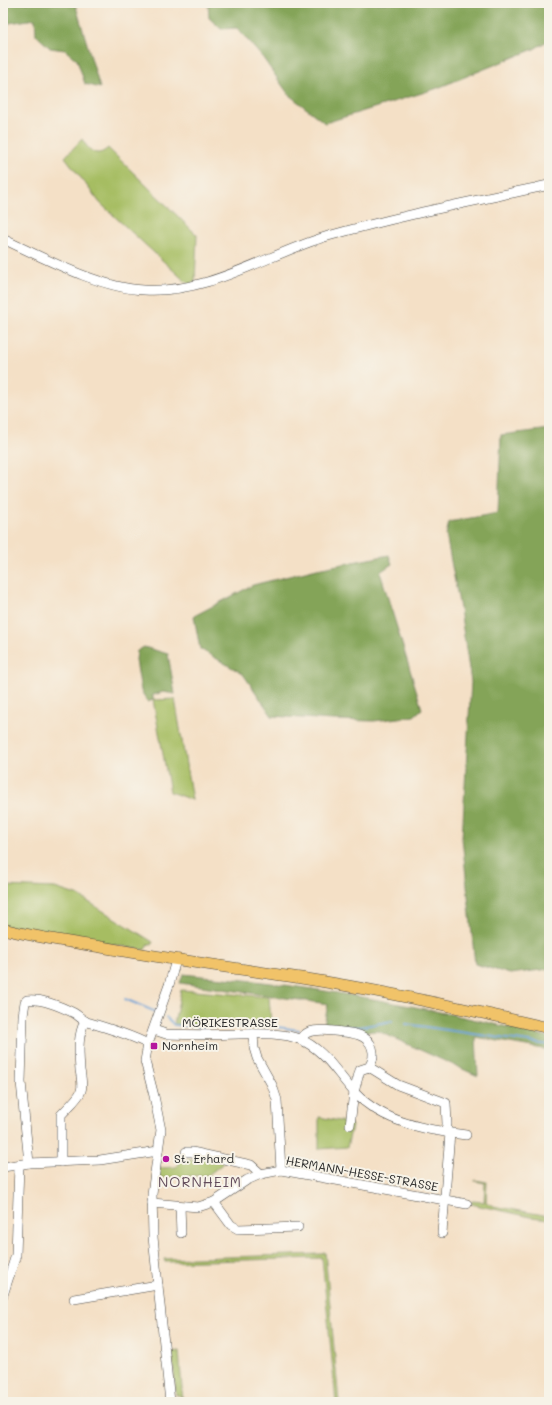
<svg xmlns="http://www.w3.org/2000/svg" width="552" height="1405" font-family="Mali,sans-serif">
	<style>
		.green { fill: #a6bd62; stroke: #687446 }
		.forest { fill: #84a458; stroke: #586842 }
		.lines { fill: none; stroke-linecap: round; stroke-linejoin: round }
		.stream { stroke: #669fd5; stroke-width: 2 }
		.minor-casing { stroke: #494642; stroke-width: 10 }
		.major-casing { stroke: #494642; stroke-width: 12 }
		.minor { stroke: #fff; stroke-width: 9 }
		.major { stroke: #f1c369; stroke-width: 11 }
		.poi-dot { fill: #b5179e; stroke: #f7f3e8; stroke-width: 1.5 }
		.labels { text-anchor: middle; stroke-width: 4; stroke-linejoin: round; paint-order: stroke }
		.street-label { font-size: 12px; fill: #2b2b2b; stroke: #f7f3e8 }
		.poi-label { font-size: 12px; fill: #2b2b2b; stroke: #f7f3e8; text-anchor: start }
		.quarter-label { font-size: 14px; letter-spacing: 1px; fill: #644e5d; stroke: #f7f3e8 }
	</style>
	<rect width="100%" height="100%" fill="#f7f3e8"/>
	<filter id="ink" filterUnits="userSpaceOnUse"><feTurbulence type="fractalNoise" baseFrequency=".025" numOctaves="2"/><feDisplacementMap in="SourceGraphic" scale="8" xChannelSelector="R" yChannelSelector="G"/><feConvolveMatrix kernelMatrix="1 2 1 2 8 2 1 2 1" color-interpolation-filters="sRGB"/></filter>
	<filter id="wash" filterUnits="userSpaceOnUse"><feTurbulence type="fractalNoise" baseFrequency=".012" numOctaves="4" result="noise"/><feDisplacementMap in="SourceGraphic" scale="16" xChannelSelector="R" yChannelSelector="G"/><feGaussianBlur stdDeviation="0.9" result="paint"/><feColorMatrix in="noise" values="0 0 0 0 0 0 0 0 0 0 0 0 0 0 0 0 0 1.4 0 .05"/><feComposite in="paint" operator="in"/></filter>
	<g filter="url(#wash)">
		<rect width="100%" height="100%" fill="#f4e0c6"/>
		<!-- green -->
		<g class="green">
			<path d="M82 139C89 150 96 159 108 148L197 235 195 282 188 284 100 203 65 157Z"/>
			<polygon points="175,699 192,800 170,792 153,700"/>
			<polygon points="3,886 55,888 79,896 153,942 152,944 147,945 145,950 3,926"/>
			<polygon points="181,990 269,997 271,1024 197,1025 174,1024"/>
			<polygon points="319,1117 350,1123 352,1126 347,1147 319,1149"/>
			<polygon points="196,1156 225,1162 208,1175 158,1178 160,1168 176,1167 179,1164 181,1158 196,1161"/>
			<polygon points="475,1180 487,1182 486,1202 493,1206 549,1216 549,1219 531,1217 471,1204 472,1201 484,1202 485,1183 475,1181"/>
			<polygon points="325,1252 339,1402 336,1402 322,1258 165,1262 164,1259 322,1254"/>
			<polygon points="179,1351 183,1401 182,1401 180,1395 176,1395 172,1352"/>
		</g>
		<!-- forest -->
		<g class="forest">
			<polygon points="3,3 75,3 100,88 85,84 77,60 65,50 50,48 36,35 35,19 3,24"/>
			<polygon points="208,3 549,3 549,40 534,49 435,89 325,123 289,95 263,58 237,28 221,29 209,18"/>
			<polygon points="549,429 549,969 510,974 475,964 462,838 471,682 459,603 446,535 449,522 498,513 501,435"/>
			<polygon points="389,555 392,564 380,572 422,709 414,716 374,721 332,720 272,716 243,674 200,649 194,616 253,585 317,569"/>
			<polygon points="144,647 168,654 175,694 163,692 153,695 153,700 148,702 141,691 136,660 137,651"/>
			<path d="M183 974C219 978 255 980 291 986 378 998 464 1016 549 1037V1050L476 1037 478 1076 378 1031 360 1032 324 1026 328 1004 180 983Z"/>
		</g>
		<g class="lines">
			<!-- stream -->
			<g class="stream">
				<polyline points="125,999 156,1012"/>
				<polyline points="166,1017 174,1025 203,1027 270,1026 299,1030"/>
				<polyline points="406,1024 549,1045"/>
				<polyline points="339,1027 360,1027 392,1021"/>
			</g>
		</g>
	</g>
	<g filter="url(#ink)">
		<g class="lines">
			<defs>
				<g id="minor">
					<path d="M3 239C44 258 99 288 144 290 210 294 267 254 328 236 401 215 475 201 549 185"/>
					<path d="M154 1030 166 1034C191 1035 215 1035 239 1034 258 1034 281 1032 299 1039 325 1049 337 1074 355 1093 384 1123 427 1130 466 1135"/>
					<polyline points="253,1034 254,1048 257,1058 272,1085 277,1100 281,1170"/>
					<path d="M299 1039C302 1037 306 1033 309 1032 317 1029 326 1030 334 1031 342 1032 351 1032 359 1035 373 1040 377 1055 369 1067L360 1070 354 1092 350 1125"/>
					<polyline points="369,1067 398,1085 446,1103 447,1124 446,1132"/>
					<polyline points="186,1152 192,1152 251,1165 261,1174 281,1170 467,1204"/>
					<path d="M61 1162V1115C66 1109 79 1098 81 1091 83 1085 81 1076 80 1070 79 1054 77 1036 85 1021"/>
					<path d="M29 1163 21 1082 23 1016 25 1002 27 1000C41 998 62 1007 74 1013 79 1016 82 1020 87 1022 108 1028 128 1034 148 1044"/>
					<polyline points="3,1167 29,1163 100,1160 158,1151"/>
					<polyline points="214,1202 231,1225 238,1229 298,1227"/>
					<polyline points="152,1203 198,1207 214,1202 247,1180 261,1174"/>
					<polyline points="180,1206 181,1233"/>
					<polyline points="442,1233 450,1133"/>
					<polyline points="3,1295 16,1255 19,1165"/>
					<polyline points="74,1299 158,1285"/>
					<polyline points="170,1402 153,1237 152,1194 161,1130 154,1096 145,1061 148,1044 169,985 176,960"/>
				</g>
				<path id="major" d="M3 929C35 937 68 942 101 947 167 959 234 968 301 978 384 991 467 1009 549 1028"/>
			</defs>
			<!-- minor casing -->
			<use href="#minor" class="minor-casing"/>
			<!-- major casing -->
			<use href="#major" class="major-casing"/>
			<!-- minor -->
			<use href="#minor" class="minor"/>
			<!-- major -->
			<use href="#major" class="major"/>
		</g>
	</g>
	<!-- markers -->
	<g class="poi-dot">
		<rect x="150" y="1042" width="8" height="8" rx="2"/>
		<circle cx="166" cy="1159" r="4"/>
	</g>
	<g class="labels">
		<!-- street labels -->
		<g class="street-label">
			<text x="230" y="1027">MÖRIKESTRASSE</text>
			<text transform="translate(362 1174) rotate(10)" y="4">HERMANN-HESSE-STRASSE</text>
		</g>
		<!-- poi labels -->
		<g class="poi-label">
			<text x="162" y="1050">Nornheim</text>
			<text x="174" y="1163">St. Erhard</text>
		</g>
		<!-- quarter labels -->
		<g class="quarter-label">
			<text x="200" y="1187">NORNHEIM</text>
		</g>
	</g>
	<!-- margin -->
	<rect width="552" height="1405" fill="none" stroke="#f7f3e8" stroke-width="16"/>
</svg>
